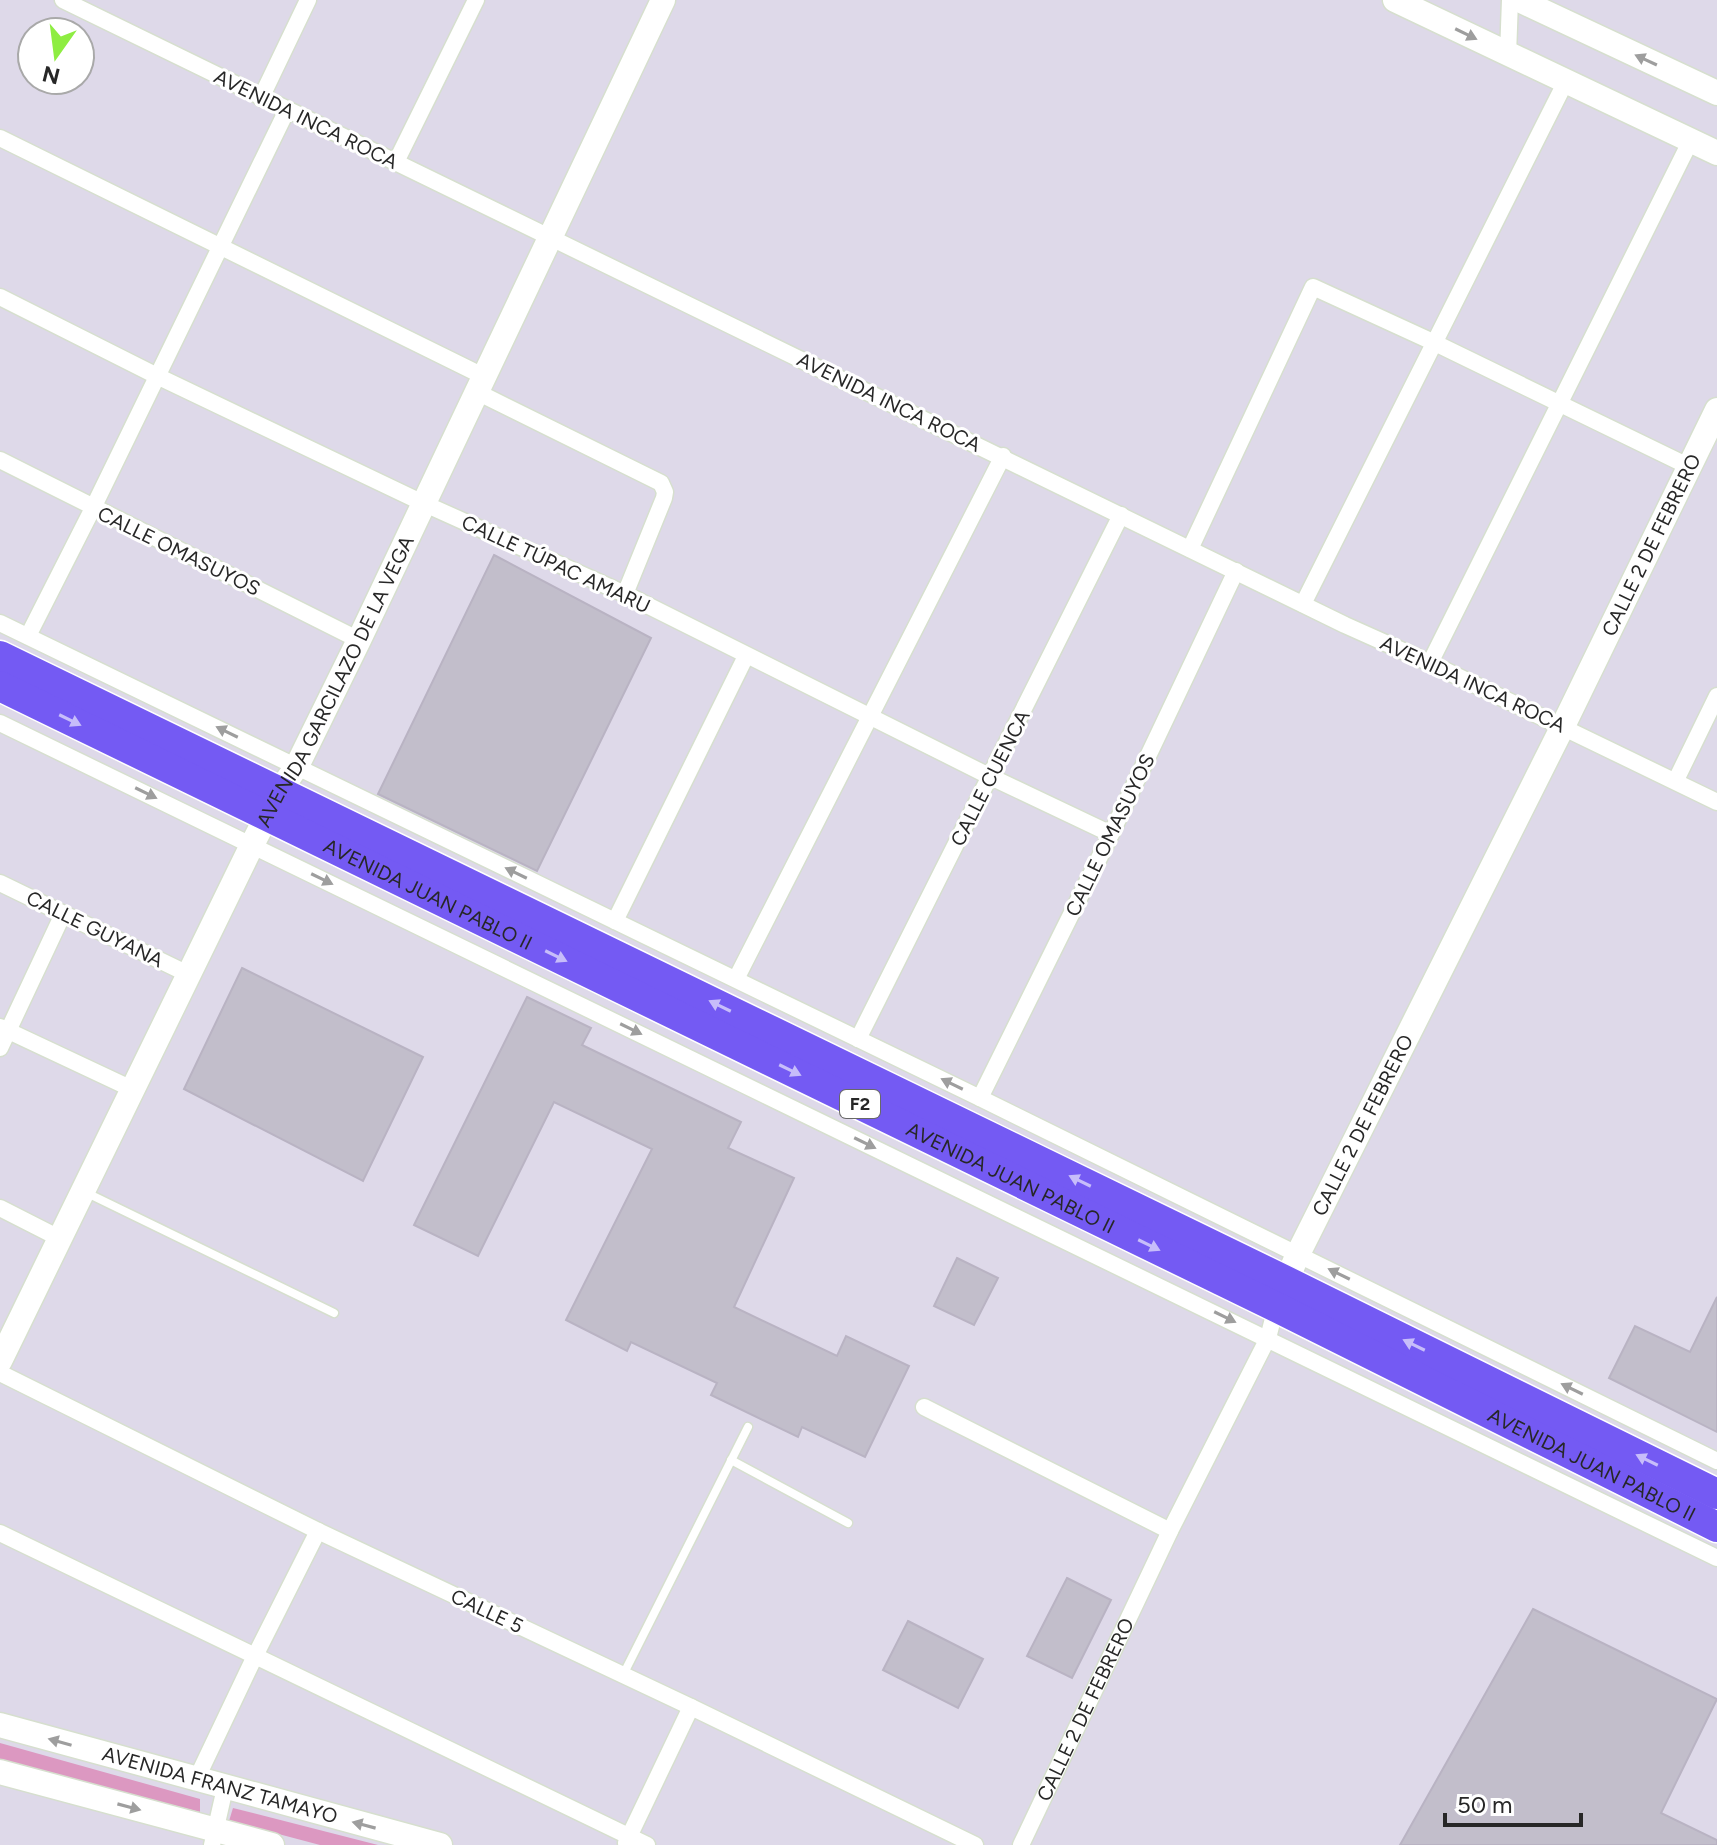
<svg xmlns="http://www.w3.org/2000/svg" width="1717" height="1845" font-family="Figtree,sans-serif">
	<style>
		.green { fill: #dc98c1 }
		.building { fill: #c2becb; stroke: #b9b3c3; stroke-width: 2 }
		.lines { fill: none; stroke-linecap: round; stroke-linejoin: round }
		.lane-casing { stroke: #d6dfce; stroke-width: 11 }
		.street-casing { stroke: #d6dfce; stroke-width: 19 }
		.secondary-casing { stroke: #d6dfce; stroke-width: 27 }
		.highway-casing { stroke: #fff; stroke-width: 33 }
		.lane { stroke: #fff; stroke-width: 8 }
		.street { stroke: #fff; stroke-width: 16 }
		.secondary { stroke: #fff; stroke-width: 24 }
		.highway { stroke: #745af3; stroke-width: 30 }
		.oneway { fill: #9e9e9e }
		.oneway2 { fill: #c7bdfa }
		.labels { text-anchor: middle; stroke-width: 6; stroke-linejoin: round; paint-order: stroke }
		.shield { fill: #fff; stroke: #686868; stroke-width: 2 }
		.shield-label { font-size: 18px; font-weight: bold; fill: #272727 }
		.street-label { font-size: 20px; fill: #272727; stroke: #fff }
	</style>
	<rect width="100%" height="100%" fill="#ded9e9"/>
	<!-- green -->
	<g class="green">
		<polygon points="0,1743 200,1799 200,1812 0,1761"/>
		<polygon points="233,1808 378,1845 320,1845 229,1821"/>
	</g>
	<!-- building -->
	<g class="building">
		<polygon points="494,555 651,638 537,871 378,794"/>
		<polygon points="242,968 423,1057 363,1181 184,1089"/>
		<polygon points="527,997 591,1028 582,1045 741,1122 728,1148 794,1178 734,1307 837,1356 846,1336 909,1366 865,1457 802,1427 798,1437 711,1395 717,1383 631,1342 627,1351 566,1320 652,1149 554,1102 478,1256 414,1225"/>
		<polygon points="957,1258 998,1278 974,1325 934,1306"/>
		<polygon points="1717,1297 1717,1432 1609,1378 1635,1326 1690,1352"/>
		<polygon points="1067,1578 1111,1600 1072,1678 1027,1656"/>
		<polygon points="1533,1609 1717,1699 1661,1813 1717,1840 1717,1845 1400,1845"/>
		<polygon points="908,1621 983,1659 958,1708 883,1670"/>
	</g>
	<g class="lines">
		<defs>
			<g id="lane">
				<polyline points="87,1193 334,1313"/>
				<polyline points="731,1460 848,1523"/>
				<polyline points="623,1675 748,1427"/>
			</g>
			<g id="street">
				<polyline points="63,0 1345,625 1430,663 1717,802"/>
				<polyline points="1508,55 1510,0"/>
				<polyline points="261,98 308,0"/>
				<polyline points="0,138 483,376"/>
				<polyline points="396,162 476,0"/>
				<polyline points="0,297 157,376 425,504 625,594 991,777 1111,834"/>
				<polyline points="475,391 661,483 665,492 664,498 625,594"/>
				<polyline points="0,460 359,640"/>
				<polyline points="1190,549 1313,287 1435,343 1690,467"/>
				<polyline points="1303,604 1565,83"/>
				<polyline points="0,623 980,1098 1717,1461"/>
				<polyline points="28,636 93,508 287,110"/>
				<polyline points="1430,663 1690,142"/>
				<polyline points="0,723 1717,1558"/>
				<polyline points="1676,780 1717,696"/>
				<polyline points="0,883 190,975"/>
				<polyline points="615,921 746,656"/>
				<polyline points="736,979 1003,456"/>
				<polyline points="0,1027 132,1089"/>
				<polyline points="858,1039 1121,515"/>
				<polyline points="0,1048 63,914"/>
				<polyline points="980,1098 1111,834 1236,571"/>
				<polyline points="0,1208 59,1238"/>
				<polyline points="0,1373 318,1531 691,1707 975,1845"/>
				<polyline points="924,1407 1170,1531"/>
				<polyline points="0,1533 647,1845"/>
				<polyline points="196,1780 255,1656 318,1531"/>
				<polyline points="626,1843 691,1707"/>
				<polyline points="212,1845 225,1788"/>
				<path id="s1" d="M1021 1845 1170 1531 1268 1338 1276 1307"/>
			</g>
			<g id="secondary">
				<polyline points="1395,0 1717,153"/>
				<polyline points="1519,0 1717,93"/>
				<path id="s2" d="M1279 1298 1298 1254 1563 726 1717 410"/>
				<path id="s3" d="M0 1361 252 845 279 792 297 766 359 640 663 0"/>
				<path id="s4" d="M0 1725 440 1845"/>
				<polyline points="0,1772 272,1845"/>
			</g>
			<g id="highway">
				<polyline points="0,656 1286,1281 1717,1494"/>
				<path id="s5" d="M0 686 1276 1307 1717 1527"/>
			</g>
		</defs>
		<!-- lane casing -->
		<use href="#lane" class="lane-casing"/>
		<!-- street casing -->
		<use href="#street" class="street-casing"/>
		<!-- secondary casing -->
		<use href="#secondary" class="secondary-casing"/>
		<!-- highway casing -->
		<use href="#highway" class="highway-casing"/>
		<!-- lane -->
		<use href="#lane" class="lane"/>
		<!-- street -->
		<use href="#street" class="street"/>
		<!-- secondary -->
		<use href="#secondary" class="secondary"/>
		<!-- highway -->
		<use href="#highway" class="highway"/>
	</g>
	<!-- one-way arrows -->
	<defs><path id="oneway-solid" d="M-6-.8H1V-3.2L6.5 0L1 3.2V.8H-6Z" transform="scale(2)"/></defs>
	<g class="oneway">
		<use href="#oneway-solid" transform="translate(1466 34) rotate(26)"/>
		<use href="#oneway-solid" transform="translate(1646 60) rotate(-155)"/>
		<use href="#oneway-solid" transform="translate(227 732) rotate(-154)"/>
		<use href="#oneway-solid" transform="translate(146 793) rotate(26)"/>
		<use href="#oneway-solid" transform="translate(516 873) rotate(-154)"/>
		<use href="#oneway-solid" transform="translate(322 879) rotate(26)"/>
		<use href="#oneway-solid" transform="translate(631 1029) rotate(26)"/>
		<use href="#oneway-solid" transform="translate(952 1084) rotate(-154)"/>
		<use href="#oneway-solid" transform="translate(865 1143) rotate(26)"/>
		<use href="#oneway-solid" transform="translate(1339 1274) rotate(-154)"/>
		<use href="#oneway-solid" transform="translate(1225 1317) rotate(26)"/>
		<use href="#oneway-solid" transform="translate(1572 1389) rotate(-154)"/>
		<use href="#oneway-solid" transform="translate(60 1742) rotate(-164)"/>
		<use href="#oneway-solid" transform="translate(129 1807) rotate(15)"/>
		<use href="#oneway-solid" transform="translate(364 1825) rotate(-165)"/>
	</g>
	<g class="oneway2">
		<use href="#oneway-solid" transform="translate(70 720) rotate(26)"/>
		<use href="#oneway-solid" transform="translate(556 956) rotate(26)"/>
		<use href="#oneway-solid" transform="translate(720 1006) rotate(-154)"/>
		<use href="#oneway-solid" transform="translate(790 1070) rotate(26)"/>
		<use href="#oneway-solid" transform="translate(1080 1181) rotate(-154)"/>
		<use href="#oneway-solid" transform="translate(1149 1245) rotate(26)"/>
		<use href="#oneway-solid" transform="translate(1414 1345) rotate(-154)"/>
		<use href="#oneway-solid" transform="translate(1647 1460) rotate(-154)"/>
	</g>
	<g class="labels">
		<!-- shield labels -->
		<rect class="shield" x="840" y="1090" width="40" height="28" rx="6"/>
		<g class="shield-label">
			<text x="860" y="1110">F2</text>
		</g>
		<!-- street labels -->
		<g class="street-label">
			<text transform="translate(306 119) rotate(26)" y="7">AVENIDA INCA ROCA</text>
			<text transform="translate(889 402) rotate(26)" y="7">AVENIDA INCA ROCA</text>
			<text dy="7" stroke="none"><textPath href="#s2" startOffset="840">CALLE 2 DE FEBRERO</textPath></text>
			<text transform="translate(179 551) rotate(26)" y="7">CALLE OMASUYOS</text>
			<text transform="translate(556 564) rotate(25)" y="7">CALLE TÚPAC AMARU</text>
			<text dy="7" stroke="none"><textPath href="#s3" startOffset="758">AVENIDA GARCILAZO DE LA VEGA</textPath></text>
			<text transform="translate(1473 684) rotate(25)" y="7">AVENIDA INCA ROCA</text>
			<text transform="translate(990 778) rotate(-63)" y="7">CALLE CUENCA</text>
			<text transform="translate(1110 835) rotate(-64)" y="7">CALLE OMASUYOS</text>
			<text dy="7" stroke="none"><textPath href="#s5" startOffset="476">AVENIDA JUAN PABLO II</textPath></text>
			<text transform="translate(95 929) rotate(26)" y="7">CALLE GUYANA</text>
			<text dy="7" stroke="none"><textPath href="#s2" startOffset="192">CALLE 2 DE FEBRERO</textPath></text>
			<text dy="7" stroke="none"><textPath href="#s5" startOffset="1124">AVENIDA JUAN PABLO II</textPath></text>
			<text dy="7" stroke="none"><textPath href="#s5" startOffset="1772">AVENIDA JUAN PABLO II</textPath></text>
			<text transform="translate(487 1611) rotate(25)" y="7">CALLE 5</text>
			<text dy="7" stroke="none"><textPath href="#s1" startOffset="150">CALLE 2 DE FEBRERO</textPath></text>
			<text dy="7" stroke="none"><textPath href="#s4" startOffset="228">AVENIDA FRANZ TAMAYO</textPath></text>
		</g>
	</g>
	<!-- north arrow -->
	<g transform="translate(56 56) rotate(194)"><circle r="38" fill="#ffffff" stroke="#a9a9a9" stroke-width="2"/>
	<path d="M0-6L14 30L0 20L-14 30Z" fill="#8eed42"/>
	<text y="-12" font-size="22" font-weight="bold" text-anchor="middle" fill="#272727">N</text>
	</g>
	<!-- scale -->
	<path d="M1445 1813v12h136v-12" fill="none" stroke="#272727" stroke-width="4"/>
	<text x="1457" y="1813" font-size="24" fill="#272727" stroke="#ffffff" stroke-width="6" paint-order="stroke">50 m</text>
</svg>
